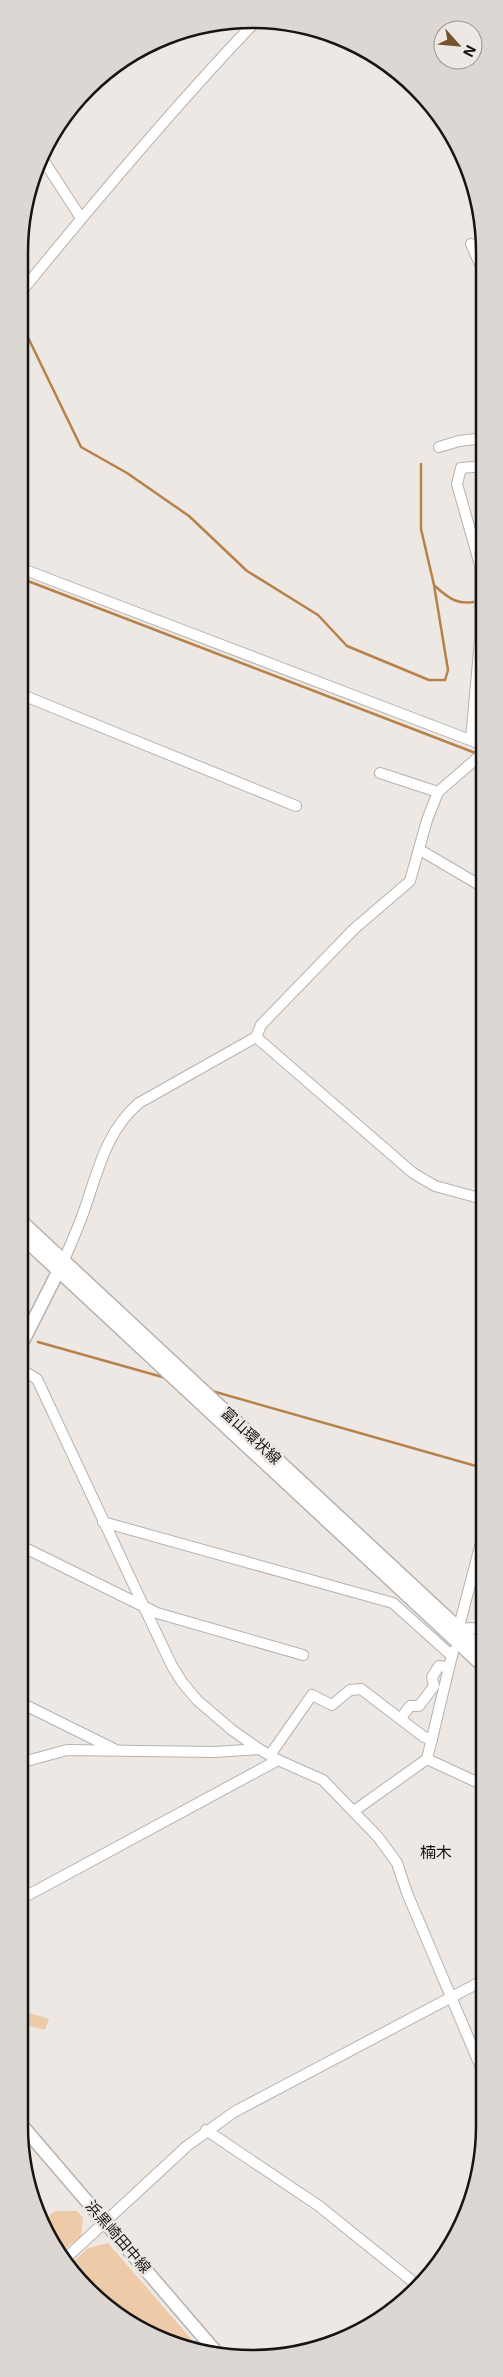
<svg xmlns="http://www.w3.org/2000/svg" width="503" height="2377" font-family="Inter,'Noto Sans JP',sans-serif">
	<style>
		.green { fill: #eecba8 }
		.lines { fill: none; stroke-linecap: round; stroke-linejoin: round }
		.stream { stroke: #b78249; stroke-width: 2.5 }
		.minor-casing { stroke: #b7b2ae; stroke-width: 12 }
		.major-casing { stroke: #b7b2ae; stroke-width: 15 }
		.minor { stroke: #fff; stroke-width: 10 }
		.major { stroke: #fff; stroke-width: 12 }
		.labels { text-anchor: middle; stroke-width: 5; stroke-linejoin: round; paint-order: stroke }
		.street-label { font-size: 15px; fill: #171513; stroke: #ede8e3 }
		.neighbourhood-label { font-size: 16px; fill: #171513; stroke: #ede8e3 }
		.rim { fill: none; stroke: #171513; stroke-width: 2.5 }
	</style>
	<rect width="100%" height="100%" fill="#ede8e3"/>
	<!-- green -->
	<g class="green">
		<polygon points="19,2010 49,2019 45,2030 19,2023"/>
		<polygon points="55,2211 77,2211 83,2218 81,2236 61,2252 41,2222"/>
		<polygon points="108,2243 192,2340 198,2348 149,2334 87,2290 70,2265 88,2248"/>
	</g>
	<g class="lines">
		<!-- stream -->
		<g class="stream">
			<polyline points="21,323 81,447 127,473 189,516 247,571 318,615 347,646 429,680 445,680 448,670 434,585 421,529 421,464"/>
			<polyline points="20,578 478,754"/>
			<path d="M435 586C449 599 459 606 478 601"/>
			<polyline points="38,1342 166,1378"/>
			<polyline points="212,1391 483,1468"/>
		</g>
		<defs>
			<g id="minor">
				<polyline points="42,158 81,218"/>
				<polyline points="471,244 484,273"/>
				<path d="M21 292C96 200 173 108 255 22"/>
				<polyline points="439,447 459,441 484,438"/>
				<polyline points="20,568 483,745"/>
				<polyline points="20,694 296,806"/>
				<polyline points="471,739 480,640 480,565 457,484 461,468 484,466"/>
				<polyline points="380,773 438,792"/>
				<polyline points="420,850 483,887"/>
				<polyline points="483,1199 435,1186 413,1173 256,1037 261,1025 354,929 410,881 427,820 438,792 483,753"/>
				<path d="M63 1262C71 1244 79 1226 85 1208 98 1170 107 1130 139 1103L256 1037"/>
				<polyline points="20,1369 37,1379 144,1607 172,1666 182,1682 197,1700 232,1730 259,1749 278,1760 323,1780 378,1837 397,1863 407,1893 482,2070"/>
				<polyline points="103,1522 393,1603 452,1656"/>
				<polyline points="19,1545 157,1613 303,1655"/>
				<polyline points="458,1629 472,1628 483,1631"/>
				<polyline points="457,1634 483,1535"/>
				<polyline points="19,1702 114,1749"/>
				<polyline points="401,1718 410,1706 419,1706 434,1686 432,1677 439,1666 448,1667"/>
				<polyline points="270,1755 312,1695 332,1705 350,1690 361,1689 424,1737 432,1740"/>
				<polyline points="427,1759 483,1785"/>
				<polyline points="19,1763 67,1750 215,1752 259,1749"/>
				<polyline points="354,1811 427,1759 453,1651"/>
				<polyline points="19,1900 278,1760"/>
				<polyline points="206,2130 319,2206 417,2285"/>
				<polyline points="66,2258 187,2146 234,2112 482,1981"/>
			</g>
			<g id="major">
				<polyline points="20,1220 483,1651"/>
				<polyline points="20,1235 483,1666"/>
				<polyline points="20,1347 62,1264"/>
				<polyline points="19,2122 216,2352"/>
			</g>
		</defs>
		<!-- minor casing -->
		<use href="#minor" class="minor-casing"/>
		<!-- major casing -->
		<use href="#major" class="major-casing"/>
		<!-- minor -->
		<use href="#minor" class="minor"/>
		<!-- major -->
		<use href="#major" class="major"/>
	</g>
	<g class="labels">
		<!-- street labels -->
		<g class="street-label">
			<text transform="translate(251 1436) rotate(43)" y="5">富山環状線</text>
			<text transform="translate(118 2237) rotate(49)" y="5">浜黒崎田中線</text>
		</g>
		<!-- neighbourhood labels -->
		<g class="neighbourhood-label">
			<text x="436" y="1858">楠木</text>
		</g>
	</g>
	<!-- crop -->
	<path d="M0 0H503V2377H0ZM252 28H252A224 224 0 0 1 476 252V2126A224 224 0 0 1 252 2350H252A224 224 0 0 1 28 2126V252A224 224 0 0 1 252 28Z" fill="#dcd7d2" fill-rule="evenodd"/>
	<path class="rim" d="M252 28H252A224 224 0 0 1 476 252V2126A224 224 0 0 1 252 2350H252A224 224 0 0 1 28 2126V252A224 224 0 0 1 252 28Z"/>
	<!-- north arrow -->
	<g transform="translate(458 45) rotate(117)"><circle r="24" fill="#ede8e3" stroke="#979490"/>
	<path d="M0-4L9 19L0 12L-9 19Z" fill="#76532c"/>
	<text y="-8" font-size="14" font-weight="bold" text-anchor="middle" fill="#171513">N</text>
	</g>
</svg>
